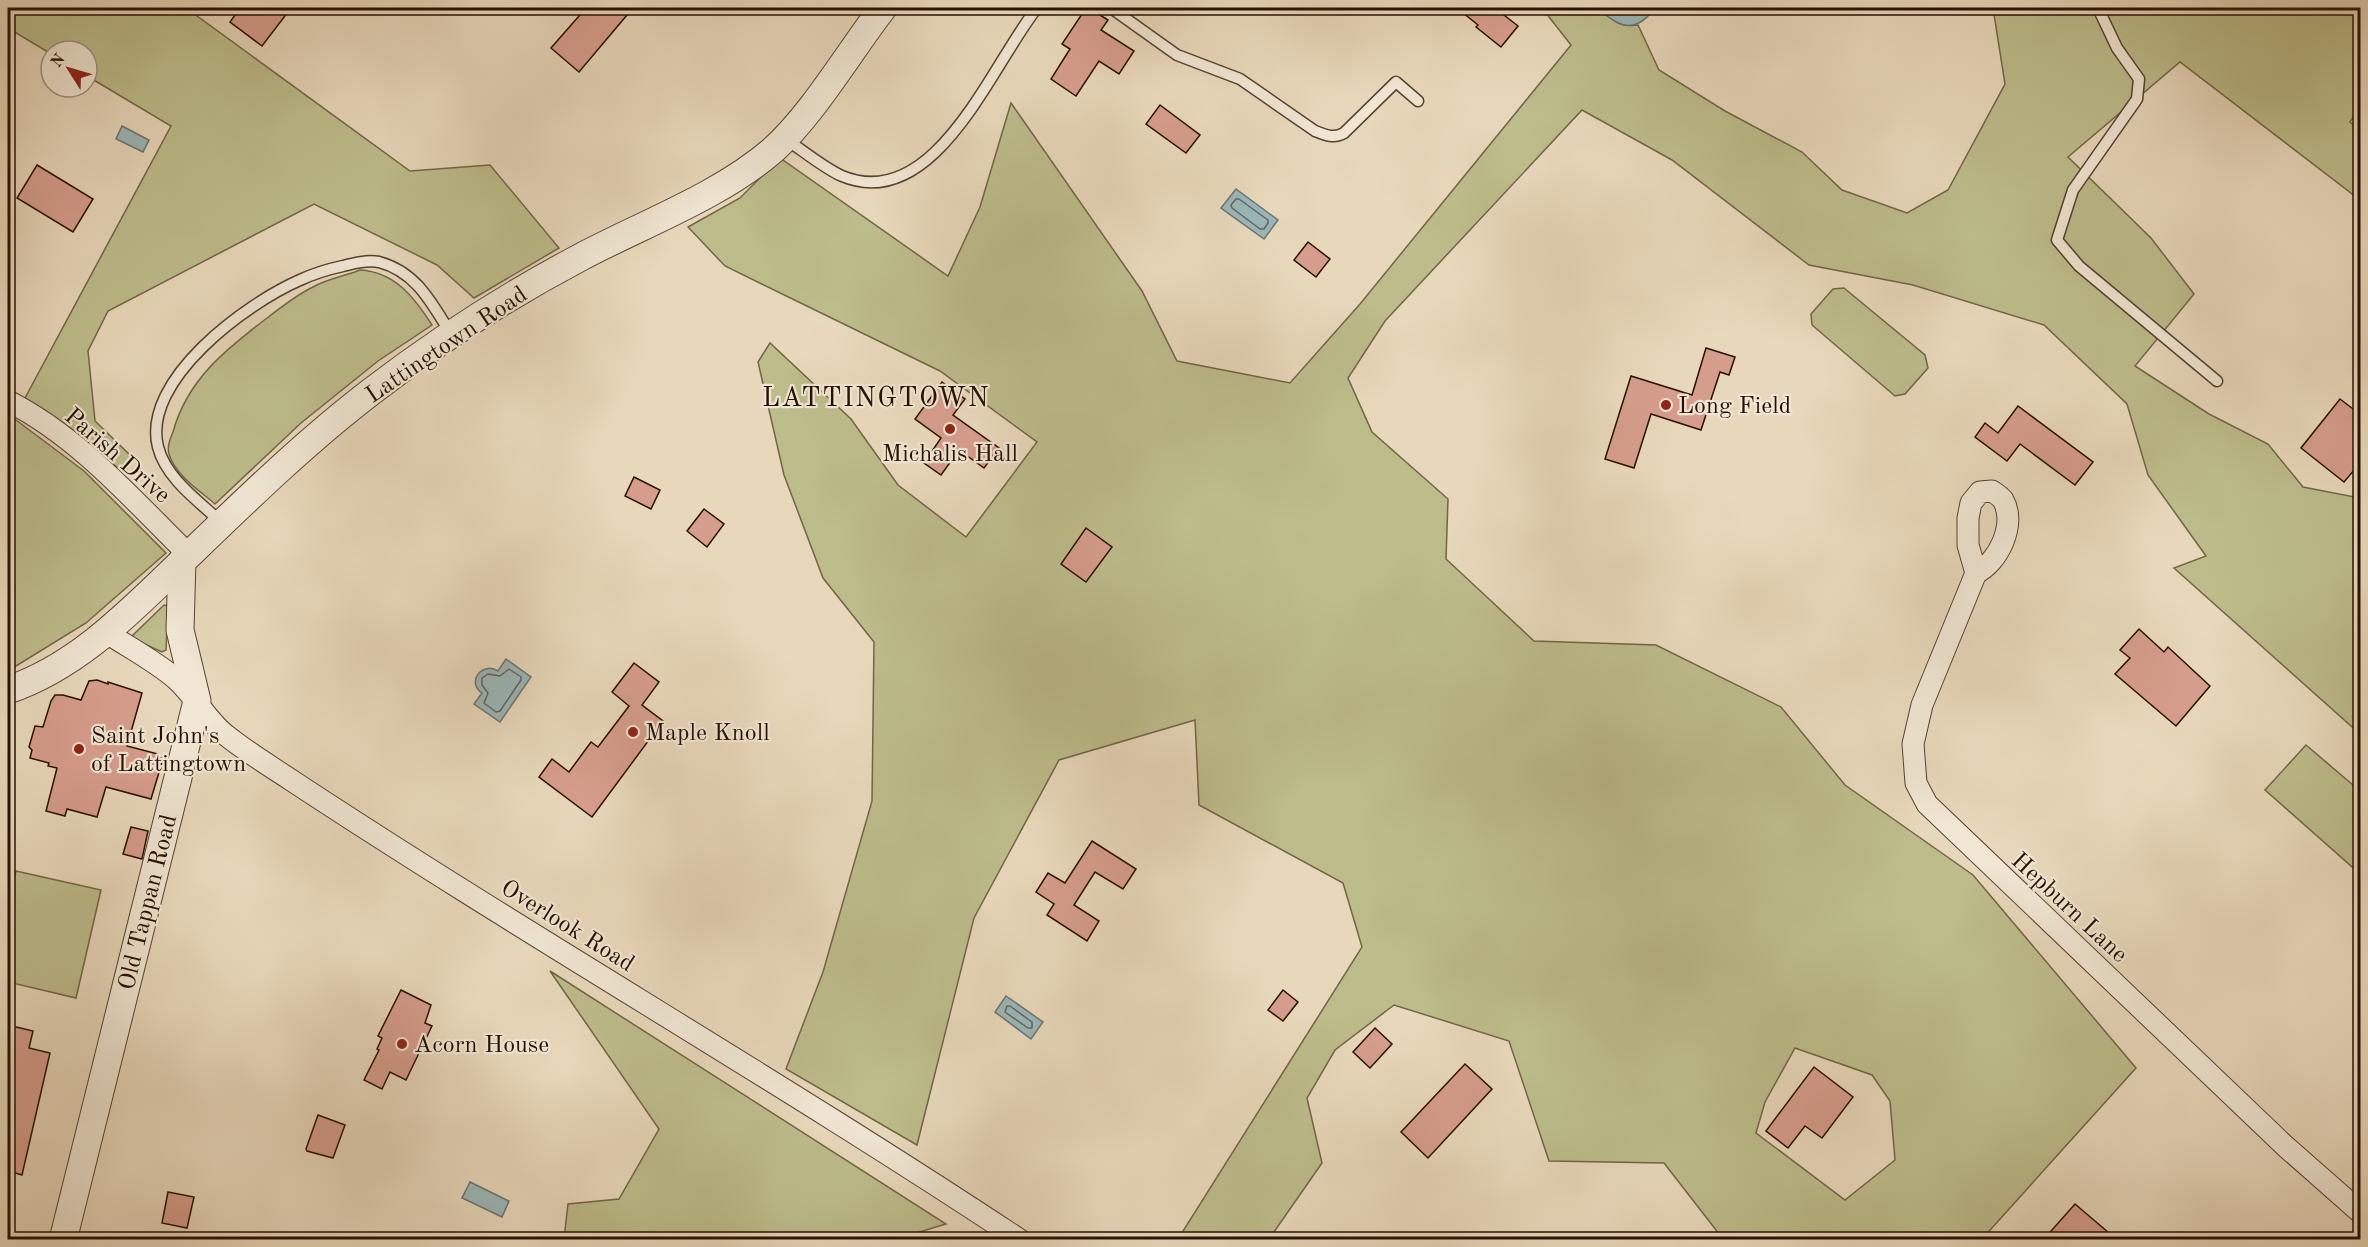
<svg xmlns="http://www.w3.org/2000/svg" width="2368" height="1247" font-family="'Old Standard TT',serif">
	<style>
		.green { fill: #bdbc8b; stroke: #726646; stroke-width: 1.5; fill-rule: evenodd }
		.water { fill: #9bb7ba; stroke: #6c7470; stroke-width: 1.5 }
		.lines { fill: none; stroke-linecap: round; stroke-linejoin: round }
		.shore { stroke: #60645e; stroke-width: 1.5 }
		.building { fill: #d69d8c; stroke: #261002; stroke-width: 1.5 }
		.service-casing { stroke: #564230; stroke-width: 13 }
		.minor-casing { stroke: #564230; stroke-width: 23 }
		.tertiary-casing { stroke: #564230; stroke-width: 29 }
		.service { stroke: #f0e6d3; stroke-width: 10 }
		.minor { stroke: #f0e6d3; stroke-width: 21 }
		.tertiary { stroke: #f0e6d3; stroke-width: 27 }
		.poi-dot { fill: #8f2418; stroke: #f0e6d3; stroke-width: 2 }
		.labels { text-anchor: middle; stroke-width: 4.5; stroke-linejoin: round; paint-order: stroke }
		.street-label { font-size: 24px; fill: #261002; stroke: #f0e6d3 }
		.poi-label { font-size: 24px; fill: #261002; stroke: #f0e6d3; text-anchor: start }
		.quarter-label { font-size: 27px; letter-spacing: 1.5px; fill: #261002; stroke: #f0e6d3 }
	</style>
	<rect width="100%" height="100%" fill="#e8d8bb"/>
	<filter id="stains"><feTurbulence type="fractalNoise" baseFrequency=".00333" numOctaves="4"/><feColorMatrix values="0 0 0 0 .2 0 0 0 0 .09 0 0 0 0 .02 0 0 0 .5 -.17"/></filter>
	<radialGradient id="worn" r=".72"><stop offset=".6" stop-color="#630" stop-opacity="0"/><stop offset="1" stop-color="#630" stop-opacity=".3"/></radialGradient>
	<!-- green -->
	<g class="green">
		<polygon points="8,8 186,8 410,171 490,165 559,248 474,298 437,265 314,204 108,311 88,351 95,421 132,457 125,473 25,398 171,126 87,76 87,51 51,51 51,54 8,28"/>
		<path d="M1542 8C1555 8 1585 4 1595 8 1614 13 1609 28 1638 25L1659 70 1725 111 1802 152 1842 190 1907 213 1948 190 2005 84 1993 8H2360V107L2350 122 2360 132V200L2180 62 2068 157 2151 238 2194 294 2135 366 2209 414 2268 444 2303 487 2360 498V734L2174 568 2206 556 2148 475 2127 404 2044 325 1913 285 1809 265 1672 160 1582 110 1385 321 1348 378 1372 432 1448 499 1446 559 1534 641 1656 645 1781 707 1845 785 1973 875 2136 1068 1982 1239H1723L1664 1163 1549 1161 1509 1041 1394 1005 1335 1050 1307 1098 1322 1163 1269 1239H1178L1362 947 1343 883 1199 805 1195 720 1059 760 974 918 917 1145 786 1069 823 972 872 801 874 642 823 578 784 475 758 362 770 343 851 419 898 485 966 537 1037 442 940 371 725 266 688 227 740 198 780 158 948 276 980 207 1011 103 1142 291 1177 361 1290 383 1360 304 1571 45ZM1795 1048 1872 1075 1890 1101 1895 1160 1845 1200 1756 1133 1765 1102Z"/>
		<path d="M360 270C395 272 414 297 432 325L378 361 301 423 215 504C199 490 175 475 169 454 167 446 170 439 173 432 187 380 226 349 267 318 282 307 296 295 313 287 327 279 345 276 360 270Z"/>
		<polygon points="1844,288 1925,355 1928,368 1905,394 1895,396 1812,325 1811,314 1833,289"/>
		<polygon points="8,414 84,471 166,553 86,623 16,666 8,668"/>
		<polygon points="164,605 168,606 166,650 162,652 133,639 132,636"/>
		<polygon points="2306,745 2360,791 2359,873 2265,790"/>
		<polygon points="16,871 101,890 76,998 8,982 8,906"/>
		<polygon points="550,971 946,1224 893,1240 564,1239 568,1204 619,1199 659,1129"/>
	</g>
	<!-- water -->
	<g class="water">
		<path d="M1596 8H1655C1634 36 1620 26 1596 8Z"/>
		<polygon points="122,126 149,140 143,152 116,139"/>
		<polygon points="1236,189 1278,220 1264,239 1221,208"/>
		<path d="M506 659 531 677 500 722 474 704 482 693C466 682 482 661 498 671Z"/>
		<polygon points="1006,996 1043,1022 1031,1039 995,1012"/>
		<polygon points="470,1182 509,1201 502,1217 462,1198"/>
	</g>
	<g class="lines">
		<!-- shore -->
		<g class="shore">
			<polygon points="1236,199 1239,199 1268,220 1268,223 1264,229 1260,229 1232,208 1231,205"/>
			<polygon points="509,669 521,677 521,680 500,711 496,712 484,703 488,693 482,685 482,678 488,674 500,676"/>
			<polygon points="1007,1006 1010,1006 1032,1022 1032,1028 1028,1028 1005,1012"/>
		</g>
	</g>
	<!-- building -->
	<g class="building">
		<polygon points="240,8 291,8 262,46 230,22"/>
		<polygon points="586,8 618,8 627,15 579,72 551,48"/>
		<polygon points="1086,8 1089,8 1108,20 1101,30 1134,51 1119,74 1099,61 1076,96 1051,79 1070,49 1062,44"/>
		<polygon points="1457,8 1495,8 1518,26 1501,47 1476,27 1478,25"/>
		<polygon points="1160,105 1200,135 1186,153 1146,124"/>
		<polygon points="37,165 93,199 73,232 17,198"/>
		<polygon points="1308,242 1330,259 1316,277 1294,260"/>
		<polygon points="1706,348 1735,357 1729,375 1720,372 1701,430 1651,414 1634,468 1605,459 1631,376 1692,395"/>
		<polygon points="942,382 965,399 953,415 999,448 984,468 959,450 941,475 924,463 941,438 915,419"/>
		<polygon points="2340,399 2361,415 2361,462 2344,482 2301,448"/>
		<polygon points="2018,406 2093,462 2075,485 2020,444 2007,461 1975,437 1985,423 1998,433"/>
		<polygon points="634,477 660,490 651,509 625,496"/>
		<polygon points="704,509 724,524 707,547 687,531"/>
		<polygon points="1086,528 1112,547 1086,582 1061,564"/>
		<polygon points="2139,629 2164,652 2168,647 2210,686 2176,726 2115,674 2130,658 2120,650"/>
		<polygon points="634,663 659,682 642,705 663,721 592,817 539,777 552,759 569,772 591,742 598,747 629,706 612,692"/>
		<polygon points="97,680 108,684 108,682 142,693 127,746 158,754 158,757 163,759 151,799 106,787 97,817 67,809 65,816 46,811 57,768 48,766 49,763 30,758 32,750 29,747 35,726 43,727 51,701 55,695 63,695 81,700 89,681"/>
		<polygon points="131,827 148,831 142,859 123,854"/>
		<polygon points="1092,841 1136,869 1123,889 1095,872 1074,905 1099,921 1087,941 1047,915 1054,904 1036,892 1048,873 1065,883"/>
		<polygon points="401,990 431,1005 425,1023 432,1026 406,1080 390,1072 382,1089 364,1080 379,1050 377,1049 382,1038 378,1036"/>
		<polygon points="1283,990 1298,1002 1283,1021 1268,1010"/>
		<polygon points="8,1025 33,1031 29,1048 50,1053 22,1175 8,1171"/>
		<polygon points="1375,1028 1392,1044 1370,1068 1353,1052"/>
		<polygon points="1465,1064 1492,1089 1428,1158 1401,1132"/>
		<polygon points="1814,1067 1853,1097 1822,1138 1805,1126 1788,1148 1766,1131"/>
		<polygon points="318,1115 345,1125 333,1158 307,1151 306,1149"/>
		<polygon points="168,1192 194,1197 187,1228 162,1223"/>
		<polygon points="2075,1204 2116,1239 2044,1239"/>
	</g>
	<g class="lines">
		<defs>
			<g id="service">
				<path d="M1111 8 1177 55 1240 79 1315 131C1325 135 1334 139 1344 133L1396 82 1418 101"/>
				<polyline points="2098,8 2117,48 2139,79 2137,99 2073,190 2057,240 2079,266 2217,381"/>
				<path d="M784 138C801 149 825 169 842 176 935 215 993 62 1037 8"/>
				<path d="M222 523C200 502 166 479 158 447 141 380 247 303 300 280 313 274 329 269 343 266 355 263 367 260 379 262 417 272 432 304 451 334"/>
			</g>
			<g id="minor">
				<path d="M8 401C79 437 133 500 189 555"/>
				<path d="M1976 573C1998 563 2017 524 2003 500 2001 497 1995 493 1992 491L1980 492 1971 503 1968 518V545L1976 573 1922 705 1913 744 1916 783 1927 804 2285 1146 2360 1212"/>
				<path d="M107 633C130 648 155 661 176 679 195 696 207 721 227 736 247 752 270 766 291 780 531 938 780 1081 1020 1240"/>
			</g>
			<g id="tertiary">
				<path d="M8 690C82 665 136 605 191 553 249 497 308 440 372 391 436 342 509 295 581 257 643 224 720 196 773 150 813 114 849 52 883 8"/>
				<polyline points="63,1240 197,701 180,630 182,561"/>
			</g>
		</defs>
		<!-- service casing -->
		<use href="#service" class="service-casing"/>
		<!-- minor casing -->
		<use href="#minor" class="minor-casing"/>
		<!-- tertiary casing -->
		<use href="#tertiary" class="tertiary-casing"/>
		<!-- service -->
		<use href="#service" class="service"/>
		<!-- minor -->
		<use href="#minor" class="minor"/>
		<!-- tertiary -->
		<use href="#tertiary" class="tertiary"/>
	</g>
	<!-- markers -->
	<g class="poi-dot">
		<circle cx="1666" cy="405" r="6"/>
		<circle cx="950" cy="429" r="6"/>
		<circle cx="633" cy="732" r="6"/>
		<circle cx="79" cy="749" r="6"/>
		<circle cx="402" cy="1044" r="6"/>
	</g>
	<g class="labels">
		<!-- street labels -->
		<g class="street-label">
			<text transform="translate(446 344) rotate(-34)" y="8">Lattingtown Road</text>
			<text transform="translate(118 455) rotate(41)" y="8">Parish Drive</text>
			<text transform="translate(147 902) rotate(-76)" y="8">Old Tappan Road</text>
			<text transform="translate(2070 907) rotate(43)" y="8">Hepburn Lane</text>
			<text transform="translate(568 925) rotate(32)" y="8">Overlook Road</text>
		</g>
		<!-- poi labels -->
		<g class="poi-label">
			<text x="1678" y="413">Long Field</text>
			<text x="950" y="461" text-anchor="middle">Michalis Hall</text>
			<text x="645" y="740">Maple Knoll</text>
			<text x="91" y="743">Saint John's<tspan x="91" dy="28">of Lattingtown</tspan></text>
			<text x="414" y="1052">Acorn House</text>
		</g>
		<!-- quarter labels -->
		<g class="quarter-label">
			<text x="876" y="406">LATTINGTOWN</text>
		</g>
	</g>
	<!-- margin -->
	<rect width="2368" height="1247" fill="none" stroke="#e8d8bb" stroke-width="30"/>
	<rect x="9" y="9" width="2350" height="1229" fill="none" stroke="#261002" stroke-width="3"/>
	<rect x="15" y="15" width="2338" height="1217" fill="none" stroke="#261002" stroke-width="1.5"/>
	<!-- north arrow -->
	<g transform="translate(69 69) rotate(307)"><circle r="28" fill="#f0e6d3" stroke="#9f907f" stroke-width="1.5"/>
	<path d="M0-4.5L10 22L0 15L-10 22Z" fill="#8f2418"/>
	<text y="-9" font-size="16" font-weight="bold" text-anchor="middle" fill="#261002">N</text>
	</g>
	<rect width="100%" height="100%" filter="url(#stains)"/>
	<rect width="100%" height="100%" fill="url(#worn)"/>
</svg>
